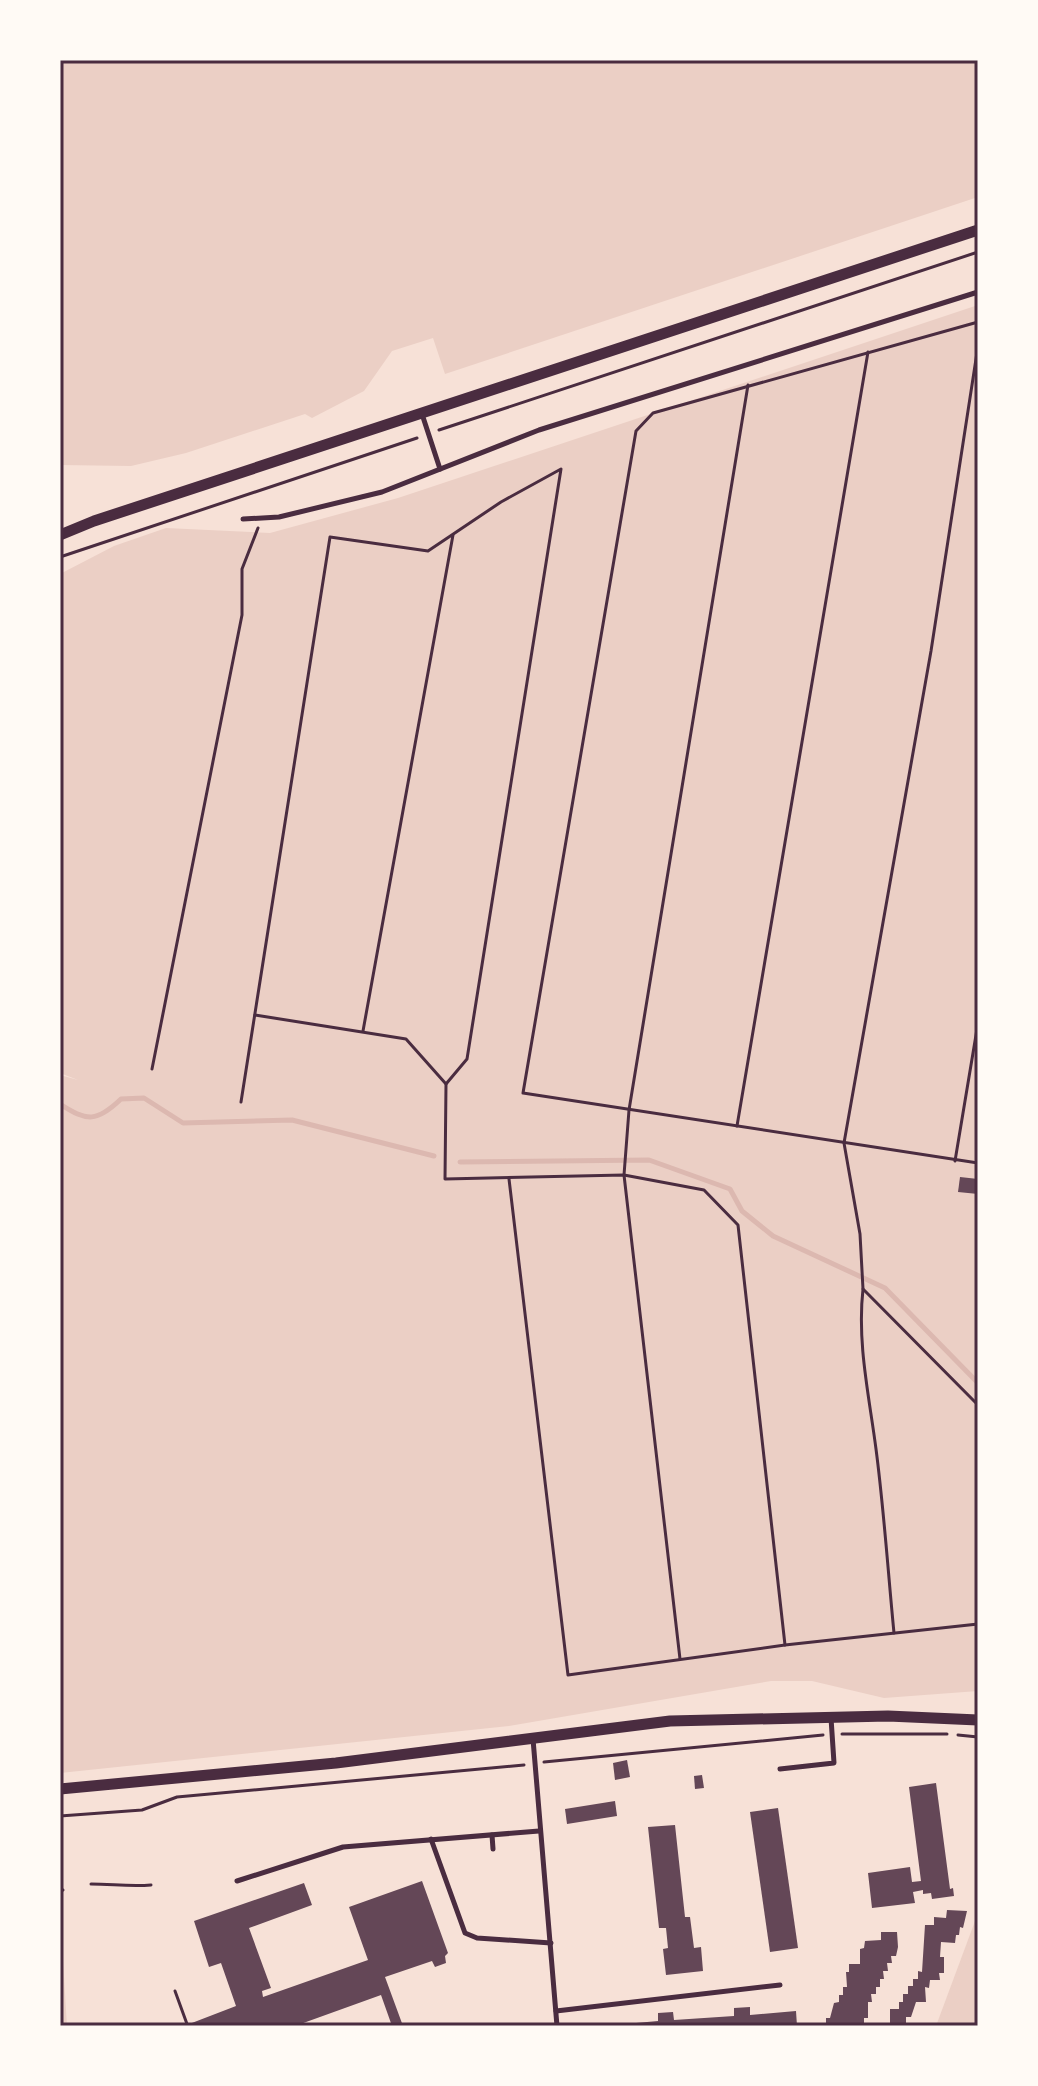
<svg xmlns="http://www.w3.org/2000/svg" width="1038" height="2086" font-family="Montserrat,sans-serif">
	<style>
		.green { fill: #ebcfc5 }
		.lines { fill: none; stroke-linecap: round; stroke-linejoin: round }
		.stream { stroke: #dcb8b0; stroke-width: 5 }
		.building { fill: #644757 }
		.path { stroke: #4a2c40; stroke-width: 3 }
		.service { stroke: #4a2c40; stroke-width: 5 }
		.tertiary { stroke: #4a2c40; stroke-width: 11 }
		.neatline { fill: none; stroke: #4a2c40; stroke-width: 3 }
	</style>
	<rect width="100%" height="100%" fill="#f7e1d7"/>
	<!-- green -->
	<g class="green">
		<polygon points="60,60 978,60 978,197 445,374 433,338 392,351 364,391 312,418 305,414 186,453 131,466 60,465"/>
		<polygon points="978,305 978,1691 884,1698 812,1681 771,1681 509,1726 60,1773 60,1075 78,1080 60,1073 60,574 114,546 166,528 270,533 398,498"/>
		<polygon points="60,1912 67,2026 60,2026"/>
		<polygon points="978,1913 978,2026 936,2026"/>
	</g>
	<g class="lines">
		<!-- stream -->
		<g class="stream">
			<path d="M60 1104C87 1122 97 1122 121 1099L144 1098 183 1123 292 1120 434 1156"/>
			<polyline points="460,1162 649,1160 730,1189 742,1211 773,1236 885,1288 978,1383"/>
		</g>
	</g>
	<!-- building -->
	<g class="building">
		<polygon points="960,1177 978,1179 978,1194 958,1192"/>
		<polygon points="627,1760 630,1777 615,1780 613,1763"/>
		<polygon points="702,1775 704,1788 695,1789 694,1776"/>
		<polygon points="936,1783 950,1889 953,1888 954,1896 932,1899 931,1893 923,1894 923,1890 913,1892 915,1903 872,1908 868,1873 910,1867 912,1882 921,1881 909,1787"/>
		<polygon points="615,1801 617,1816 567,1824 565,1809"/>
		<polygon points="778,1808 798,1948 770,1952 750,1812"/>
		<polygon points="675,1825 685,1917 690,1917 694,1948 701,1947 703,1971 666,1975 663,1949 668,1948 666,1928 659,1928 648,1827"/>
		<polygon points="422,1881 448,1953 445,1956 446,1963 435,1967 432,1961 385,1977 403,2026 392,2026 381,1995 295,2026 184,2026 236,2006 221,1963 209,1967 194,1921 304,1883 312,1905 249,1928 271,1988 262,1991 263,1997 368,1960 349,1907"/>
		<polygon points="947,1910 967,1911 963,1928 960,1927 959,1935 956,1935 955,1943 941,1942 940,1957 944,1957 944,1973 939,1973 940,1980 930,1980 929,1988 925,1987 926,2002 916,2002 911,2017 906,2017 906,2025 890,2026 890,2009 899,2009 899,2002 903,2002 903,1994 908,1994 908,1986 913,1986 913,1979 918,1979 918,1971 922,1972 925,1925 934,1925 934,1917 946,1918"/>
		<polygon points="881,1932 897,1932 898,1947 896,1956 891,1956 892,1963 887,1963 888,1971 883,1971 884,1979 880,1979 880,1987 876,1987 876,1994 871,1994 872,2002 868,2002 868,2018 864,2018 864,2025 826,2026 826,2018 830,2018 834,2003 839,2002 839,1995 843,1995 843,1987 847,1987 846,1972 849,1972 849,1964 860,1964 860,1949 864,1948 865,1941 881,1940"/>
		<polygon points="750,2007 750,2015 796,2011 797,2026 625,2026 625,2024 658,2021 658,2013 673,2012 674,2020 734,2016 734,2008"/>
	</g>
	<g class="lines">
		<!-- path -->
		<g class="path">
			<polyline points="978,322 653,413 636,431 523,1093 978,1163"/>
			<polyline points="978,346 931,651 844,1143 860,1234 863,1289 978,1405"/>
			<polyline points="439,430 978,252"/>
			<polyline points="60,557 417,438"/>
			<polyline points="255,1015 406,1039 446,1084 445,1179 624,1175 704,1190 738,1225 785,1645"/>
			<polyline points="363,1031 453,535"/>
			<polyline points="152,1069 242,615 242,569 258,528"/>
			<polyline points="241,1102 330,537 428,551 501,502 561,469 467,1059 446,1084"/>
			<polyline points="737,1126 868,352"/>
			<polyline points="955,1161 978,1023"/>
			<polyline points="509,1179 568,1675 785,1645 978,1624"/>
			<path d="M863 1289C857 1343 869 1395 876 1449 884 1510 888 1572 894 1633"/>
			<polyline points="680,1659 624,1175 629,1110 748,385"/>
			<polyline points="842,1734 947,1734"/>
			<polyline points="958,1735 978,1737"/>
			<polyline points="544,1762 823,1735"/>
			<polyline points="60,1816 142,1810 177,1797 524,1765"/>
			<path d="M91 1884C112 1884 130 1887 151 1885"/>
			<polyline points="60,1891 63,1890"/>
			<polyline points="175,1991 187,2024"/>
		</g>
		<!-- service -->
		<g class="service">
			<polyline points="422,414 440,469"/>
			<polyline points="243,519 279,517 382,492 539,430 978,292"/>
			<polyline points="533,1739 557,2026"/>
			<polyline points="780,1769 834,1763 831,1718"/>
			<polyline points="492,1835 493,1849"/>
			<polyline points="431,1839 465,1933 477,1938 551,1943"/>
			<polyline points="237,1881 343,1847 539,1831"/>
			<polyline points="556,2011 780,1985"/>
		</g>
		<!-- tertiary -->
		<g class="tertiary">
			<polyline points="60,535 94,521 978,230"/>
			<polyline points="60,1789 336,1763 670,1721 888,1716 978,1720"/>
		</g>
	</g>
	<!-- border -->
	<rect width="1038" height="2086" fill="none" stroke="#fffaf5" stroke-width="124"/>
	<rect x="62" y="62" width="914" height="1962" class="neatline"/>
</svg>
